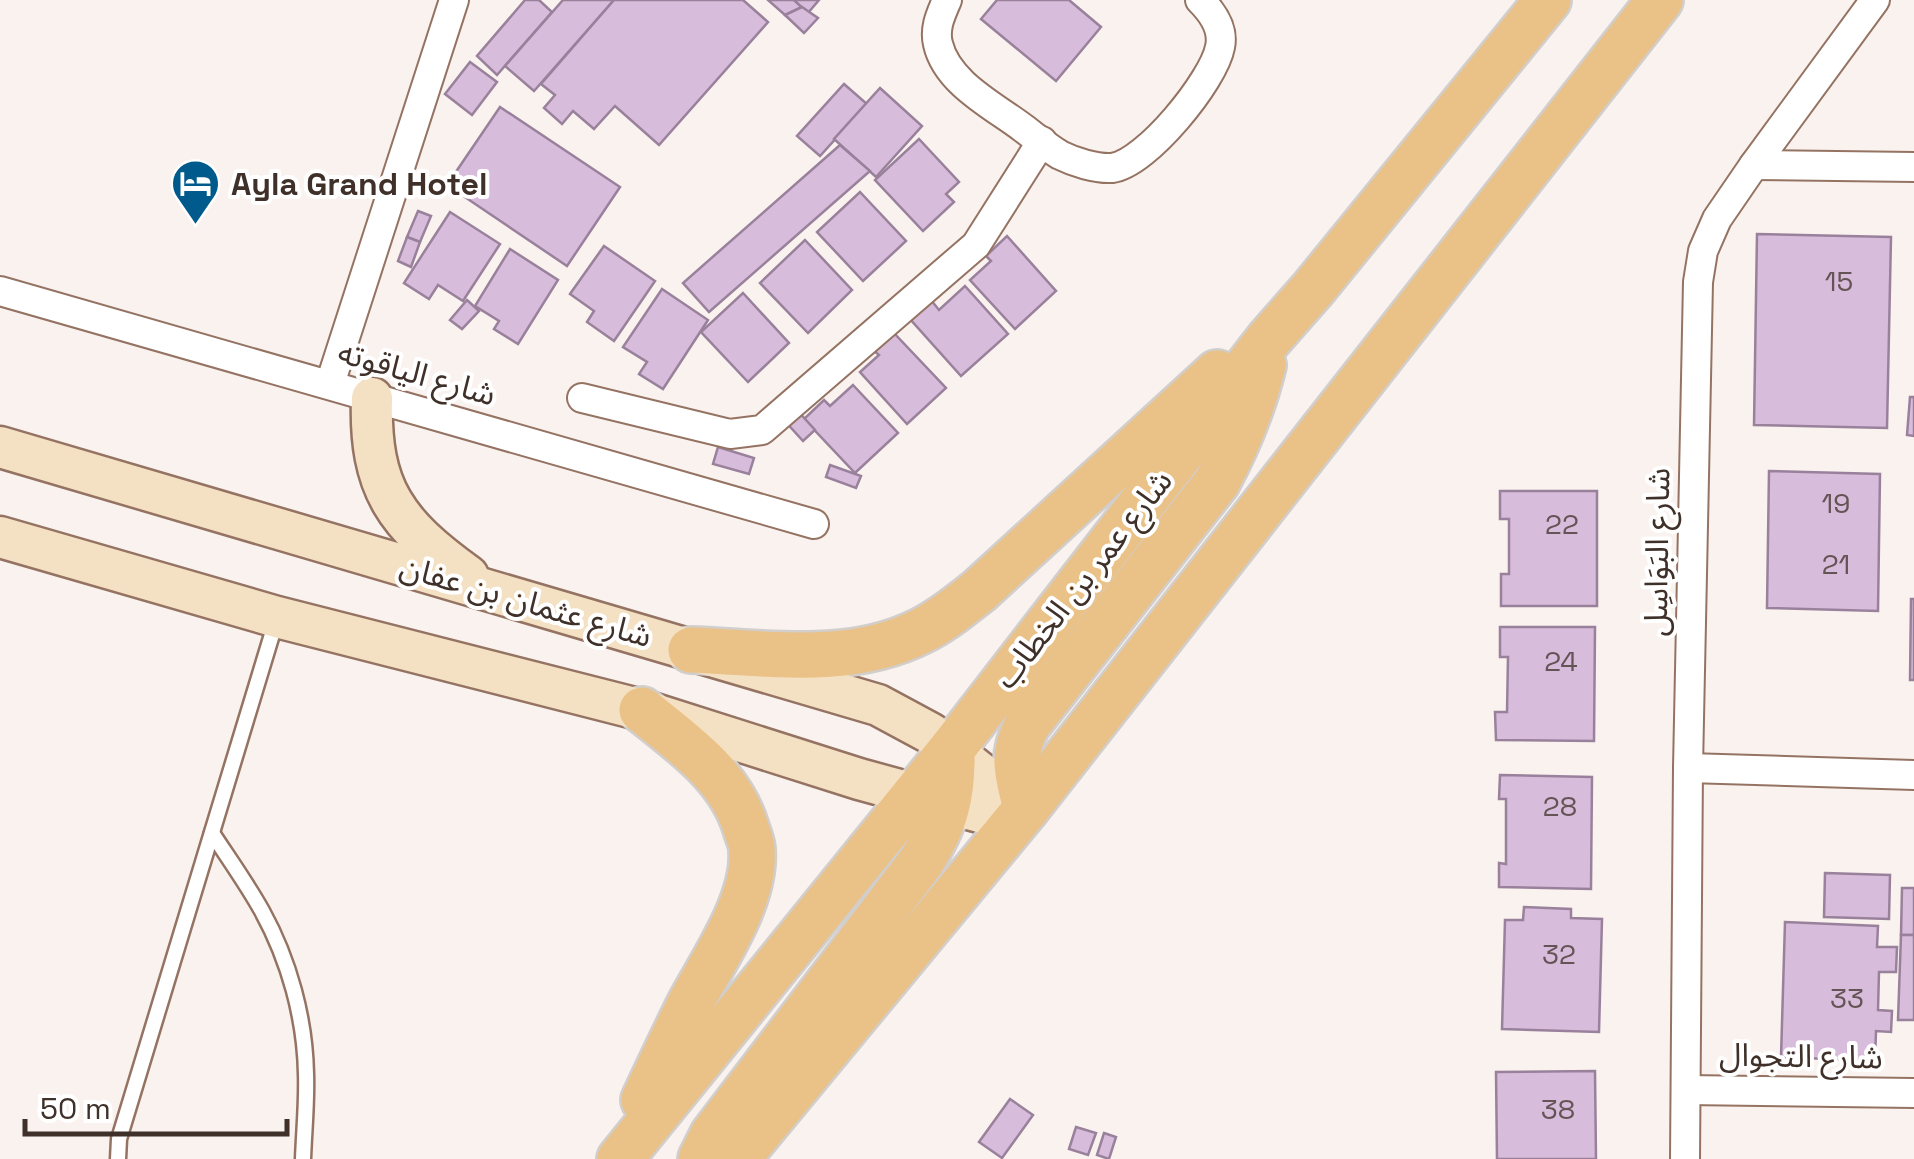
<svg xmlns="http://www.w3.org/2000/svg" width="1914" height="1159" font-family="'Space Grotesk','Noto Sans Arabic',sans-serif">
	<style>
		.building { fill: #d8bcdb; stroke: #99819c; stroke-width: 2.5 }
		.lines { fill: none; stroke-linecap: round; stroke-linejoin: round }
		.service-casing { stroke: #957363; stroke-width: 19 }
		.minor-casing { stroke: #957363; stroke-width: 32 }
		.secondary-casing { stroke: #957363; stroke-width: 45 }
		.primary-casing { stroke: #d1cecc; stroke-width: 50 }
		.service { stroke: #fff; stroke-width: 14 }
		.minor { stroke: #fff; stroke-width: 28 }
		.secondary { stroke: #f4e0c2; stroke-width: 40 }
		.primary { stroke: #eac186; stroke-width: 45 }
		.labels { text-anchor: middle; stroke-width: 8; stroke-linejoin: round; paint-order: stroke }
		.number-label { font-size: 28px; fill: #655456 }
		.poi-label { font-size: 32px; font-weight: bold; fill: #3f312a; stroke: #fff; text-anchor: start }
		.street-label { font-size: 32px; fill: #3f312a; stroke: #fff }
	</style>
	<rect width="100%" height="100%" fill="#f9f2ee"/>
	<!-- building -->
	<g class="building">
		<polygon points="525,0 539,0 552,12 497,75 477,56"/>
		<polygon points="563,0 614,0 534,91 505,66"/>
		<polygon points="614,0 743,0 768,22 659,145 615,106 594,129 573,111 562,124 544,108 555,95 541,84"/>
		<polygon points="768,0 794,0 802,7 785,15"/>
		<polygon points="794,0 819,0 808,13"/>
		<polygon points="997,0 1069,0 1101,27 1056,81 981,19"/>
		<polygon points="802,7 818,18 804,33 785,15"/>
		<polygon points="470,62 497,82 472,115 445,94"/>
		<polygon points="844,84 867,104 820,156 797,136"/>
		<polygon points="880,88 922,126 876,177 834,139"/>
		<polygon points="500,107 620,187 567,266 447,185"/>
		<polygon points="919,139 959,182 946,194 954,202 923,231 875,180"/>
		<polygon points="840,145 870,171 709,312 683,283"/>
		<polygon points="860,192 906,241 863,281 817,232"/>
		<polygon points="418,211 431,216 420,242 407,237"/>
		<polygon points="450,212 500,244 463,301 438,285 429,299 404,283"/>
		<polygon points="1757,234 1891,237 1887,428 1754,425"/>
		<polygon points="1007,236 1056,291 1015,329 970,280 991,261 986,256"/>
		<polygon points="407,237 420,242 411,267 398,261"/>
		<polygon points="805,240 852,290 808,333 760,283"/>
		<polygon points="604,246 655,281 614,341 587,322 594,311 570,294"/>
		<polygon points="510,249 558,280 518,344 494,329 499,321 475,306"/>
		<polygon points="965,286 1008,334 961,376 910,319 931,300 939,310"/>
		<polygon points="662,289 708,320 663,389 639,374 647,362 623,347"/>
		<polygon points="743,293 789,343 748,382 701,332"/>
		<polygon points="467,300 479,311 462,329 450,320"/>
		<polygon points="893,332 946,388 907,424 860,372 879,355 873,350"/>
		<polygon points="853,385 898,433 855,473 804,419 824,400 830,406"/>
		<polygon points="1910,397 1914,397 1914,436 1907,435"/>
		<polygon points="796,409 815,430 803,441 784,420"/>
		<polygon points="718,447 754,458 749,474 713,464"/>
		<polygon points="830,465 861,476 856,488 826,477"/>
		<polygon points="1769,471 1880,474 1878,611 1767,608"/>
		<polygon points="1500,491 1597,491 1597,606 1501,606 1501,574 1509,574 1509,519 1500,519"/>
		<polygon points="1911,599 1914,599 1914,680 1910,680"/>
		<polygon points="1500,627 1595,627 1594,741 1496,740 1495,712 1507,712 1508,657 1500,657"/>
		<polygon points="1500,775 1592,777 1591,889 1499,887 1499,863 1506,864 1506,799 1499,799"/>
		<polygon points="1825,873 1890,875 1889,919 1824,917"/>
		<polygon points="1902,888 1914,888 1914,935 1901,935"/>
		<polygon points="1524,907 1571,909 1571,918 1602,919 1599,1032 1502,1029 1505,920 1523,920"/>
		<polygon points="1785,922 1878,926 1877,947 1897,947 1896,972 1879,972 1878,1010 1892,1011 1891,1032 1876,1031 1875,1061 1781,1057"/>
		<polygon points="1901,935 1914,935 1914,1020 1898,1020"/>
		<polygon points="1595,1071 1596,1159 1497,1159 1496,1072"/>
		<polygon points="1010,1099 1033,1115 1002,1158 979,1142"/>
		<polygon points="1076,1127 1096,1133 1088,1155 1069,1149"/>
		<polygon points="1104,1133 1116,1137 1109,1159 1097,1155"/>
	</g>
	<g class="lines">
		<defs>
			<g id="service">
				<path d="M212 833C229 859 247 884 262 911 289 960 305 1018 306 1074 307 1102 304 1131 303 1159"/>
				<polyline points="118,1159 119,1139 277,618"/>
			</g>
			<g id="minor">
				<path d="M947 0C941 14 934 28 938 44 947 83 994 106 1023 128 1035 137 1047 147 1060 155 1074 162 1096 169 1112 168 1146 164 1214 80 1220 47 1224 29 1212 12 1200 0"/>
				<polyline points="1754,165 1914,167"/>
				<polyline points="0,291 814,524"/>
				<polyline points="330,384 454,0"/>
				<polyline points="582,398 730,434 762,430 976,245 1042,141"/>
				<polyline points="1688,768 1914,775"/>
				<polyline points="1686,1090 1914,1093"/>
				<polyline points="1685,1159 1688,768 1698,282 1703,251 1717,219 1754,165 1875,0"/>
			</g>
			<g id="secondary">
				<path d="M372 398C369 489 396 524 468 576"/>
				<polyline points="0,447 878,705 930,733 1026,809"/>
				<polyline points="0,537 277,617 642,710 859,779 1016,822"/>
			</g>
			<g id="primary">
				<path d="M691 650C767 653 850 667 921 631 942 621 961 605 979 591L1217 373"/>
				<path d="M642 710C683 743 730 775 746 828 748 835 752 843 752 850 756 900 713 961 690 1004 674 1036 659 1068 644 1100"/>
				<path d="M1026 809C1018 774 1010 759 1027 725L1217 482C1237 445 1253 406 1263 365"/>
				<polyline points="620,1159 952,749 1269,339 1313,289 1548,0"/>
				<path d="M701 1159 713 1135 921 862C946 822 953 796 952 749"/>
				<polyline points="737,1159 1026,809 1660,0"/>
			</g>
		</defs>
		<!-- service casing -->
		<use href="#service" class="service-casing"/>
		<!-- minor casing -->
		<use href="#minor" class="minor-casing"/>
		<!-- secondary casing -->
		<use href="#secondary" class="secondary-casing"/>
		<!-- primary casing -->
		<use href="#primary" class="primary-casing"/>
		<!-- service -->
		<use href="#service" class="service"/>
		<!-- minor -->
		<use href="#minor" class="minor"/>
		<!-- secondary -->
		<use href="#secondary" class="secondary"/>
		<!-- primary -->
		<use href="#primary" class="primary"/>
	</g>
	<!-- icons -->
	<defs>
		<symbol id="hotel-pin" viewBox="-11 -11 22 30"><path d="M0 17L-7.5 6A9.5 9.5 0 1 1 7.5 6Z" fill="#005b8c" stroke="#fff"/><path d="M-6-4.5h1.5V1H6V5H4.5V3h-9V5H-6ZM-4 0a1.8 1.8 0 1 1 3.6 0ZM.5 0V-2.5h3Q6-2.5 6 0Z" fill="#fff"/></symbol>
	</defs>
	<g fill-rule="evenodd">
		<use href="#hotel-pin" x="168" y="156" width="55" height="75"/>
	</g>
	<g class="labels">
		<!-- number labels -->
		<g class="number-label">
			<text x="1839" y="291">15</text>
			<text x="1836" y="513">19</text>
			<text x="1562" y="534">22</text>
			<text x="1836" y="574">21</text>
			<text x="1561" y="671">24</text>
			<text x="1560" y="816">28</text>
			<text x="1559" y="964">32</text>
			<text x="1847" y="1008">33</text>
			<text x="1558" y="1119">38</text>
		</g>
		<!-- poi labels -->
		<g class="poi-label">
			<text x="231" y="195">Ayla Grand Hotel</text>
		</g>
		<!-- street labels -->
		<g class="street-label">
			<text transform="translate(417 373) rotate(16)" y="11">شارع الياقوته</text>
			<text transform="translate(1657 552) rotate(-89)" y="11">شارع البَوَاسِل</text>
			<text transform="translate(1083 579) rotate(-52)" y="11">شارع عمر بن الخطاب</text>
			<text transform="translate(526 601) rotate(16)" y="11">شارع عثمان بن عفان</text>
			<text transform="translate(1801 1056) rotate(1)" y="11">شارع التجوال</text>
		</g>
	</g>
	<!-- scale -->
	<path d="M25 1119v15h262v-15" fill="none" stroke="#3f312a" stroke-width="5"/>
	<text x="40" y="1119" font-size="30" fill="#3f312a" stroke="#ffffff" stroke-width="8" paint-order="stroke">50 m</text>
</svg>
